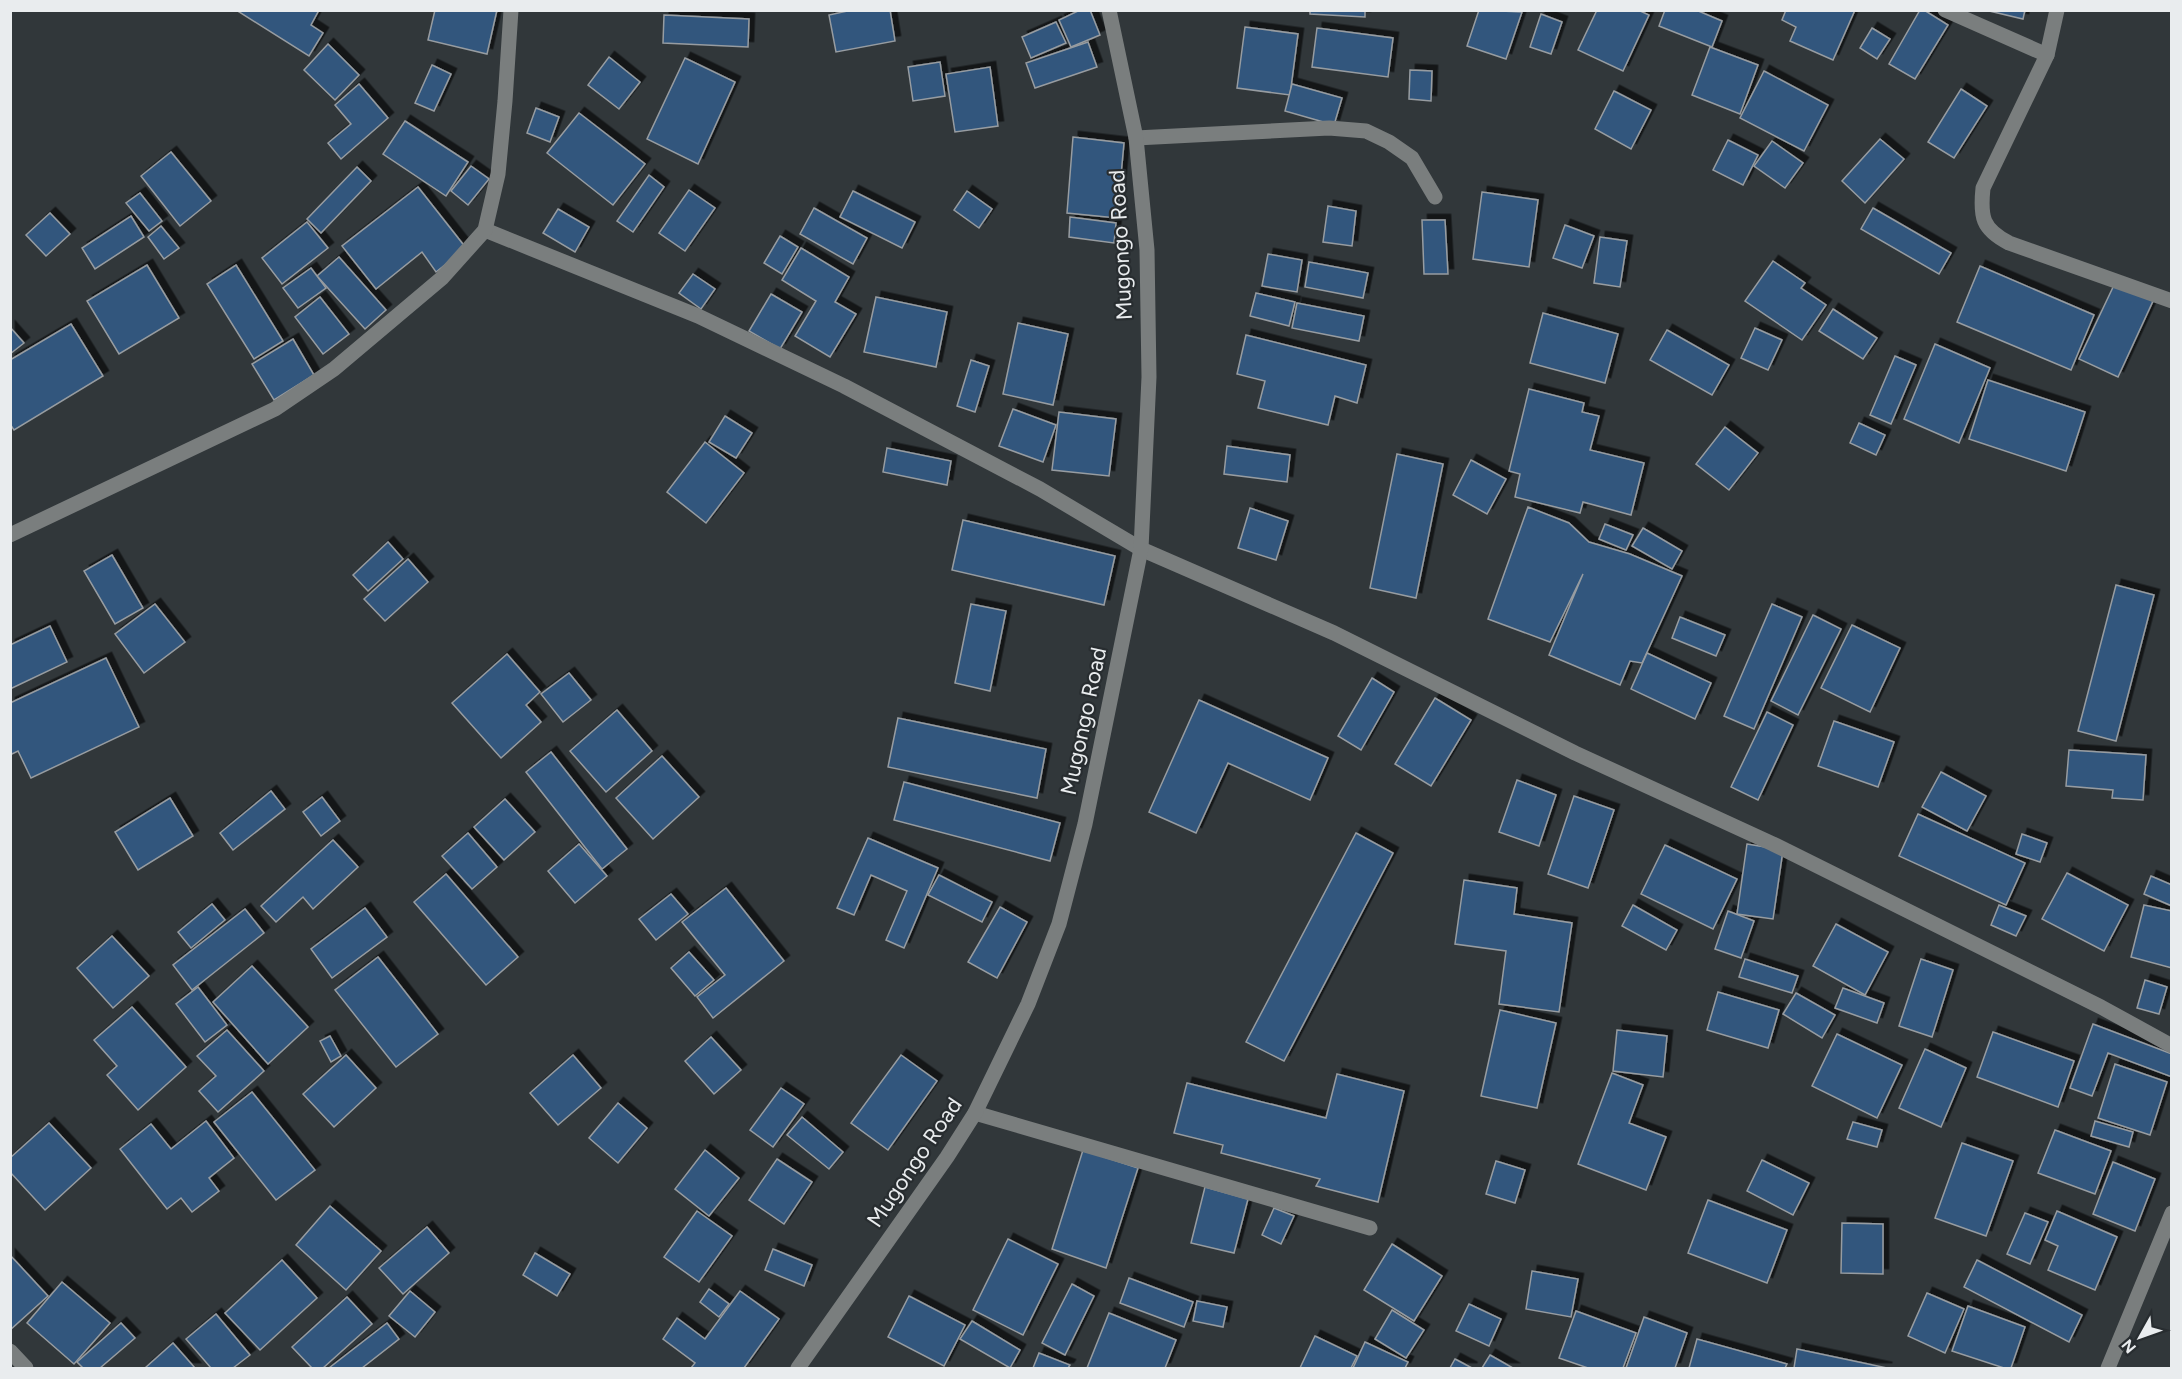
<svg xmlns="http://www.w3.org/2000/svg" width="2182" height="1379" font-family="Figtree,sans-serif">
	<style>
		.building { fill: #30567d; stroke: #979ca1; stroke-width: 1.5; filter: url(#shadow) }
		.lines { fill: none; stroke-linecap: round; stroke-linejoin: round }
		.minor { stroke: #7a7e7e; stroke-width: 15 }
		.labels { text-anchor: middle; stroke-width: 4.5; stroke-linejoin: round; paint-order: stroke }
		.street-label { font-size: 22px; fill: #e9ecee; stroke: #282d30 }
	</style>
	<defs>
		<filter id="shadow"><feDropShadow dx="5.5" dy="-5.5" stdDeviation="0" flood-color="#0009"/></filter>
	</defs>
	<rect width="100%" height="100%" fill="#31373a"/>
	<!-- building -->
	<g class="building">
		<polygon points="236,10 319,10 311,25 323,33 309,56"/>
		<polygon points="435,10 497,10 487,54 428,40"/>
		<polygon points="852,10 890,10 895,41 836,52 829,15"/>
		<polygon points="1080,10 1090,10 1100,35 1071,47 1059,20"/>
		<polygon points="1310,10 1365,10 1365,17 1310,14"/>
		<polygon points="1479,10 1522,12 1506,59 1467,46"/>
		<polygon points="1597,10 1638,10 1649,15 1623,71 1578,50"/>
		<polygon points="1665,10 1696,10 1722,21 1712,47 1659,26"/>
		<polygon points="1786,10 1855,10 1833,60 1790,41 1796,27 1782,20"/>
		<polygon points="1920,10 1924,10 1948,25 1915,79 1889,64"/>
		<polygon points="1985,10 2025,10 2023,19"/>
		<polygon points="1541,14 1562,22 1551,54 1530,47"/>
		<polygon points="664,15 749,19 748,47 663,43"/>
		<polygon points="1056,22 1066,43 1031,58 1022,37"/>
		<polygon points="1245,27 1298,34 1290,95 1237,88"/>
		<polygon points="1317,28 1393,38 1388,77 1312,67"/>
		<polygon points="1872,28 1890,39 1877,59 1860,48"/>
		<polygon points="1088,42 1097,67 1035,88 1026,63"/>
		<polygon points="328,44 359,75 335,100 304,70"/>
		<polygon points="1710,47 1758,65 1740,114 1692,95"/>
		<polygon points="609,57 640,82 619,109 588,85"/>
		<polygon points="685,58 735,82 698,164 647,139"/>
		<polygon points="940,62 945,96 913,101 908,67"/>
		<polygon points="432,65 451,74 434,111 415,103"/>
		<polygon points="990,67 998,126 955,132 946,74"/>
		<polygon points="1410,70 1432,71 1431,101 1409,99"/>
		<polygon points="1764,71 1828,105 1804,151 1740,118"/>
		<polygon points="359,84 388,118 341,159 328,143 351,124 335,105"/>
		<polygon points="1292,84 1342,98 1334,125 1285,111"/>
		<polygon points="1961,89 1987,106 1954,158 1928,142"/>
		<polygon points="1614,91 1651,110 1631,149 1595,129"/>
		<polygon points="536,108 559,117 550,142 527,133"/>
		<polygon points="579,113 645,164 613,205 547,153"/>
		<polygon points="405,121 468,162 446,196 383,154"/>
		<polygon points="1073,137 1124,143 1117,218 1067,213"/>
		<polygon points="1880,139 1904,159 1865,203 1842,181"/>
		<polygon points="1728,140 1758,155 1743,185 1713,170"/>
		<polygon points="1772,141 1803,163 1785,188 1754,166"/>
		<polygon points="171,152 211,201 180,226 141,176"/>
		<polygon points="471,166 489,179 468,205 451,191"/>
		<polygon points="357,167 371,181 321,233 307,219"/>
		<polygon points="649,175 664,187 633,232 617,221"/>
		<polygon points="418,187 466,248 436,272 422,252 376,289 342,246"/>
		<polygon points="689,190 715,208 685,251 659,233"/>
		<polygon points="853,191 915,222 902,248 840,217"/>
		<polygon points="967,191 992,209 979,228 954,210"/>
		<polygon points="1482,192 1538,200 1529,267 1473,259"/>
		<polygon points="140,193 162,221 149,231 126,203"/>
		<polygon points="1328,206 1356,211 1352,246 1323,242"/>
		<polygon points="814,208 867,238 853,264 800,234"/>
		<polygon points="1873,208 1951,253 1939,274 1861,229"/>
		<polygon points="558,209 589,227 575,252 543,233"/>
		<polygon points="50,213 70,234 46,256 26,235"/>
		<polygon points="131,216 144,237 95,269 82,248"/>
		<polygon points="1070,217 1116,223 1114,243 1069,237"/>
		<polygon points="1422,220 1445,220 1448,274 1424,274"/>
		<polygon points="307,222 328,248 282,284 262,258"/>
		<polygon points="1565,225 1594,236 1582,268 1553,258"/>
		<polygon points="161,226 179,248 164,259 148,237"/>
		<polygon points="780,236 798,247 782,274 764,263"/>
		<polygon points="1600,237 1627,241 1620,287 1594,283"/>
		<polygon points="801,248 849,277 835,302 856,314 830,357 795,336 816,301 782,280"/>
		<polygon points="1268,254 1302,260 1297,292 1262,286"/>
		<polygon points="339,257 386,310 365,329 317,276"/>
		<polygon points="1773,261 1805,283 1801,288 1826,305 1802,340 1745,301"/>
		<polygon points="1309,262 1368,273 1363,298 1305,287"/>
		<polygon points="147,265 179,318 119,354 87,301"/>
		<polygon points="236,265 283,341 254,359 207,284"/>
		<polygon points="1980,266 2094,315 2071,370 1957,322"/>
		<polygon points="311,268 326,288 298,308 283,288"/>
		<polygon points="693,274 715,289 701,309 679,293"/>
		<polygon points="2115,283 2153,301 2118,377 2079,359"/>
		<polygon points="1256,293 1295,302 1289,326 1250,316"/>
		<polygon points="771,294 802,312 780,349 749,331"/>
		<polygon points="320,297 349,334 323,354 295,317"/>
		<polygon points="876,297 947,312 936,367 864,352"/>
		<polygon points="1297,303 1364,316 1359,341 1292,328"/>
		<polygon points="1833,309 1877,338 1863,359 1819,331"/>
		<polygon points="1543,313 1618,334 1605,383 1530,363"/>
		<polygon points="1018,323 1068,334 1053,405 1003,394"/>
		<polygon points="71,324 103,376 14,430 10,424 10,360"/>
		<polygon points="10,327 24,343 10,354"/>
		<polygon points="1755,328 1782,340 1768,370 1741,358"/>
		<polygon points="1667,330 1729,365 1712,395 1650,360"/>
		<polygon points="1246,335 1366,365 1357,403 1335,396 1328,425 1258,408 1265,381 1237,374"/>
		<polygon points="293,339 314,375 274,400 252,364"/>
		<polygon points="1935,344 1990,368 1959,443 1904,419"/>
		<polygon points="1895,356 1916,365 1891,424 1870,415"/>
		<polygon points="971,360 989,366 975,412 957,406"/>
		<polygon points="1988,380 2085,412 2066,471 1969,439"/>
		<polygon points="1529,389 1584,403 1582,412 1599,416 1590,450 1644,463 1631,515 1583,502 1580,513 1515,497 1520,474 1509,471"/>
		<polygon points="1013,409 1056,425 1043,462 999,446"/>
		<polygon points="1059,412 1116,419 1109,476 1052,470"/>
		<polygon points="725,416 752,433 736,458 709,442"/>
		<polygon points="1859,423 1885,435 1876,455 1850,443"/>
		<polygon points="1725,427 1758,453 1729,490 1696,464"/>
		<polygon points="705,442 744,473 706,523 667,492"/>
		<polygon points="1227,446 1290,455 1287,482 1224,474"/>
		<polygon points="887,448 951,461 947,485 883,472"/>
		<polygon points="1397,454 1443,464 1416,598 1370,588"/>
		<polygon points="1471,460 1506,479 1487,514 1453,495"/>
		<polygon points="1528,507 1569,523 1589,542 1630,554 1682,576 1642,663 1630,661 1620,685 1549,655 1583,574 1550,642 1488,619"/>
		<polygon points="1250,508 1288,521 1276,560 1238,548"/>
		<polygon points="963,520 1115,556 1104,605 952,570"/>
		<polygon points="1605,524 1633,535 1626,550 1599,539"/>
		<polygon points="1643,528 1682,551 1672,569 1632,546"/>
		<polygon points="388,542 403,559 368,591 353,575"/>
		<polygon points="112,555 143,608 115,624 84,571"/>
		<polygon points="408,559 428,582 385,621 364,599"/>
		<polygon points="2116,585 2154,595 2116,741 2078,731"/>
		<polygon points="155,604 185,642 144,673 115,634"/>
		<polygon points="971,604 1006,611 990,691 955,683"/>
		<polygon points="1772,604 1802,617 1754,729 1724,716"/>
		<polygon points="1813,615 1841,629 1798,715 1771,701"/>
		<polygon points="1680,617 1725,635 1716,656 1672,638"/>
		<polygon points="1852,625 1900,648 1870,712 1821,688"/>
		<polygon points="50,626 67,662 10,689 10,645"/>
		<polygon points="1647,653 1711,683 1695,719 1631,689"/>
		<polygon points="507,654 540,692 526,705 541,722 501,758 452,703"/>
		<polygon points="106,658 139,727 31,778 18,751 12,754 10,750 10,703"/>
		<polygon points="569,673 591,700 563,722 541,694"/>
		<polygon points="1372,678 1394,692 1361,750 1338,736"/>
		<polygon points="1435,698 1471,720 1431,786 1395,764"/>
		<polygon points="1199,700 1328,758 1310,800 1228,763 1196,833 1149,812"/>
		<polygon points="617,710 652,751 606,792 570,751"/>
		<polygon points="1767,712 1793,725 1758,800 1731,787"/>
		<polygon points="898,718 1046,749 1037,798 888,767"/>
		<polygon points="1834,721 1894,742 1878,787 1818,766"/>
		<polygon points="2069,750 2146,755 2143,800 2112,798 2113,790 2066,786"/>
		<polygon points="551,752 627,849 602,869 526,772"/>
		<polygon points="662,756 699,797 653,839 616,798"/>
		<polygon points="1941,772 1986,796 1967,831 1922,807"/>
		<polygon points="1517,780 1556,795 1539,846 1499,832"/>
		<polygon points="904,782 1060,823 1050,861 894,820"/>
		<polygon points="271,791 285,809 233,850 220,833"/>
		<polygon points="1574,796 1614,810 1588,888 1548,874"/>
		<polygon points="322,797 340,821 321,836 303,812"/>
		<polygon points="170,798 193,836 138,870 115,832"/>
		<polygon points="505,799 535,832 504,860 474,827"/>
		<polygon points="1918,814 2025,863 2006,905 1899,856"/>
		<polygon points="468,833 497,867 472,889 442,856"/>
		<polygon points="1356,833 1393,853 1284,1061 1246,1042"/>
		<polygon points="2022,834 2047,843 2040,862 2016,854"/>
		<polygon points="868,838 938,868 904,948 886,940 907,891 871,875 854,915 837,908"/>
		<polygon points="333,840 358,867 313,909 303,897 276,922 261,906"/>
		<polygon points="579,844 607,876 575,903 548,871"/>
		<polygon points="1747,844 1783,850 1773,919 1737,914"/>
		<polygon points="1665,845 1737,879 1713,929 1641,894"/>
		<polygon points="2067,873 2128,905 2104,951 2042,919"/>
		<polygon points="446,874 518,957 486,985 414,902"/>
		<polygon points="939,875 992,902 982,922 928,895"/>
		<polygon points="2151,876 2172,885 2172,906 2144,894"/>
		<polygon points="1464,880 1517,888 1514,914 1572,923 1559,1012 1499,1004 1506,951 1455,944"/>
		<polygon points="726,888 784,961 713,1018 697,997 725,975 682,922"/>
		<polygon points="671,894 688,914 656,940 639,919"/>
		<polygon points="212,904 225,920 191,948 178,932"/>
		<polygon points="1633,905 1677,930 1666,950 1622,926"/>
		<polygon points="1999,905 2026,916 2016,936 1991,925"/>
		<polygon points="2144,905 2172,911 2172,968 2131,957"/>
		<polygon points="1000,907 1027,922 997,978 968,962"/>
		<polygon points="365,908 387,937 332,978 311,949"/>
		<polygon points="245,909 264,933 192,990 173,965"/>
		<polygon points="1728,911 1754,921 1741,958 1715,949"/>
		<polygon points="1836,924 1888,952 1865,995 1813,966"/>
		<polygon points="112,936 149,976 113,1008 77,968"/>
		<polygon points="689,952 714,980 695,996 671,968"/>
		<polygon points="378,957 438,1034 396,1067 335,990"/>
		<polygon points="1745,959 1798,976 1792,993 1739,977"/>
		<polygon points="1921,959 1953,970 1932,1037 1899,1026"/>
		<polygon points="252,966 308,1027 268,1064 213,1002"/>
		<polygon points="2145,980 2167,987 2159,1014 2137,1008"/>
		<polygon points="198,987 227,1025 205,1042 176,1004"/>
		<polygon points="1843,988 1884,1003 1877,1023 1835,1008"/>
		<polygon points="1718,992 1779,1010 1768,1048 1707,1030"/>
		<polygon points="1796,993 1835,1015 1822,1038 1783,1014"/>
		<polygon points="132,1007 186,1067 138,1110 107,1075 117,1066 94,1040"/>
		<polygon points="1500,1010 1556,1023 1537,1108 1481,1096"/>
		<polygon points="2093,1024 2172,1054 2172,1077 2108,1053 2092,1096 2070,1088"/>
		<polygon points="227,1030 264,1071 218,1112 199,1091 216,1076 197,1056"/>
		<polygon points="1617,1030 1667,1036 1663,1077 1613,1071"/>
		<polygon points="1993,1032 2074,1061 2058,1107 1977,1077"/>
		<polygon points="1837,1034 1902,1065 1877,1118 1812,1086"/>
		<polygon points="330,1036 341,1056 331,1062 320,1041"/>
		<polygon points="711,1037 741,1070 714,1094 685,1061"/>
		<polygon points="1925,1049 1966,1068 1941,1127 1899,1108"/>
		<polygon points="346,1055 376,1088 334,1127 303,1094"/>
		<polygon points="573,1055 601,1088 558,1125 530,1093"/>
		<polygon points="901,1055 937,1081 888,1150 851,1123"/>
		<polygon points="2115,1064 2167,1082 2150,1135 2098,1118"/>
		<polygon points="1612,1073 1643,1085 1629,1123 1666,1137 1646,1190 1578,1164"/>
		<polygon points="1337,1074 1404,1091 1378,1202 1316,1186 1320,1179 1221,1153 1223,1145 1174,1133 1187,1083 1326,1118"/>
		<polygon points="781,1088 804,1104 773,1147 750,1130"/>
		<polygon points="252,1092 315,1170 276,1200 214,1122"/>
		<polygon points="618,1103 647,1128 618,1163 589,1138"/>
		<polygon points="802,1117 843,1152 829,1169 787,1135"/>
		<polygon points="206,1121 234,1158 209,1178 219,1191 192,1212 181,1198 167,1209 120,1149 151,1124 171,1149"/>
		<polygon points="2095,1121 2133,1132 2129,1147 2091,1136"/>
		<polygon points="1853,1122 1882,1130 1877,1147 1847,1139"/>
		<polygon points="49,1123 91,1168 45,1210 10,1172 10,1158"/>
		<polygon points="2055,1130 2111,1151 2095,1194 2038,1173"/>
		<polygon points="1962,1143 2013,1161 1986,1236 1935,1218"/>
		<polygon points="705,1150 739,1178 709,1216 675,1189"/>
		<polygon points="1083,1150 1138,1168 1106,1268 1052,1249"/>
		<polygon points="777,1159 812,1182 784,1224 749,1200"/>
		<polygon points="1762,1160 1809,1183 1793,1215 1747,1191"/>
		<polygon points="1496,1161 1525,1170 1515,1203 1486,1194"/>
		<polygon points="2113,1162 2155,1179 2135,1231 2093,1214"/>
		<polygon points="1205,1187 1248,1199 1234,1253 1191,1243"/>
		<polygon points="1708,1200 1787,1230 1767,1283 1688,1253"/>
		<polygon points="330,1206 381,1251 346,1290 296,1245"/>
		<polygon points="1274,1208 1294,1216 1281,1244 1262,1235"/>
		<polygon points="697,1211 732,1236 699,1282 664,1257"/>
		<polygon points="2057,1211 2117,1237 2095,1290 2048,1270 2058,1246 2045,1240"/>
		<polygon points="2025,1213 2048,1222 2030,1264 2007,1254"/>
		<polygon points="1842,1223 1883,1224 1883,1274 1841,1273"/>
		<polygon points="427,1227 449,1253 403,1294 379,1268"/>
		<polygon points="1008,1239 1058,1264 1023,1335 973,1310"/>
		<polygon points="1392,1244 1442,1276 1414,1321 1364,1290"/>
		<polygon points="773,1249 812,1265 804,1286 765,1270"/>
		<polygon points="535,1253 570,1274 557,1296 523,1275"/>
		<polygon points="10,1255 48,1296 10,1330"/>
		<polygon points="282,1260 317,1298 260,1350 225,1313"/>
		<polygon points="1977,1260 2082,1315 2069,1342 1964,1287"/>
		<polygon points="1532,1271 1578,1279 1571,1317 1526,1309"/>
		<polygon points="1129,1278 1193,1302 1184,1327 1120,1303"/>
		<polygon points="62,1282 110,1323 74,1364 27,1323"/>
		<polygon points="1072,1284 1094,1296 1065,1355 1042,1343"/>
		<polygon points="709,1289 729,1304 719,1317 700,1302"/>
		<polygon points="410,1291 435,1312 415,1337 389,1316"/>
		<polygon points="740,1291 779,1319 744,1368 691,1368 695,1363 663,1339 677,1318 705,1339"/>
		<polygon points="1927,1293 1964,1309 1945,1353 1908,1336"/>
		<polygon points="909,1296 965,1325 944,1366 888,1337"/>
		<polygon points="347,1297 372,1324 323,1368 312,1368 292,1347"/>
		<polygon points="1197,1301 1227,1307 1223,1327 1193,1321"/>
		<polygon points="1469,1304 1501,1319 1489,1346 1456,1331"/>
		<polygon points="1968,1306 2025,1327 2011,1368 2004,1368 1952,1351"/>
		<polygon points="1392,1310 1424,1330 1406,1358 1375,1339"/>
		<polygon points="1576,1311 1636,1333 1623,1368 1588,1368 1559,1358"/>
		<polygon points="1109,1313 1176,1340 1165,1368 1087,1368"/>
		<polygon points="216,1314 250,1355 233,1368 211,1368 186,1339"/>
		<polygon points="1644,1317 1687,1333 1675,1368 1626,1368"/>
		<polygon points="972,1321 1020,1350 1010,1368 960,1339"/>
		<polygon points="121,1323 135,1338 100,1368 83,1368 77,1362"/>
		<polygon points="387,1323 399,1339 362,1368 329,1368"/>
		<polygon points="1315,1336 1357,1356 1351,1368 1300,1368"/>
		<polygon points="1697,1339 1787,1364 1785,1368 1689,1368"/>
		<polygon points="1365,1342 1408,1362 1405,1368 1353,1368"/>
		<polygon points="173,1343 195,1368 145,1368"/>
		<polygon points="1797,1349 1887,1368 1794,1368"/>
		<polygon points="1039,1353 1070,1365 1068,1368 1033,1368"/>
		<polygon points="1490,1355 1513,1368 1482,1368"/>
		<polygon points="1455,1359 1472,1368 1450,1368"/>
	</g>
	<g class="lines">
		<!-- minor -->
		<g class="minor">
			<polyline points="1945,10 2047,55"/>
			<path d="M2057 10 2047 55 1983 188C1980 217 1982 229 2009 243L2172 301"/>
			<polyline points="1136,138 1329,128 1366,131 1389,142 1412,158 1435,197"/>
			<polyline points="485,230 698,316 844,386 1040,489 1141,549 1334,633 1575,753 1773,844 2101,1007 2172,1046"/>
			<polyline points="10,535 275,409 334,369 442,278 485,230 498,174 505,101 511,10"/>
			<polyline points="975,1113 1370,1228"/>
			<polyline points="10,1351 26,1368"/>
			<polyline points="798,1368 947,1157 975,1113 1028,1004 1059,924 1085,824 1141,549 1149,377 1147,250 1136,138 1109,10"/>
			<polyline points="2108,1368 2172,1213"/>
		</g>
	</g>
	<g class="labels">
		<!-- street labels -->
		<g class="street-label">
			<text transform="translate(1120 245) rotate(-93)" y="8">Mugongo Road</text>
			<text transform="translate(1083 721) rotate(-78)" y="8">Mugongo Road</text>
			<text transform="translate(914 1162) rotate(-56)" y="8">Mugongo Road</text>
		</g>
	</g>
	<!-- border -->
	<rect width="2182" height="1379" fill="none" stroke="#e9ecee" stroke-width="24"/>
	<!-- north arrow -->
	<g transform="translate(2140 1337) rotate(230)" stroke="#282d30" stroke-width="4.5" paint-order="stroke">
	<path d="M0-4.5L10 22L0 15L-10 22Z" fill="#e9ecee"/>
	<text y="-9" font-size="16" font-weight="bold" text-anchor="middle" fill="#e9ecee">N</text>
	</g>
</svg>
